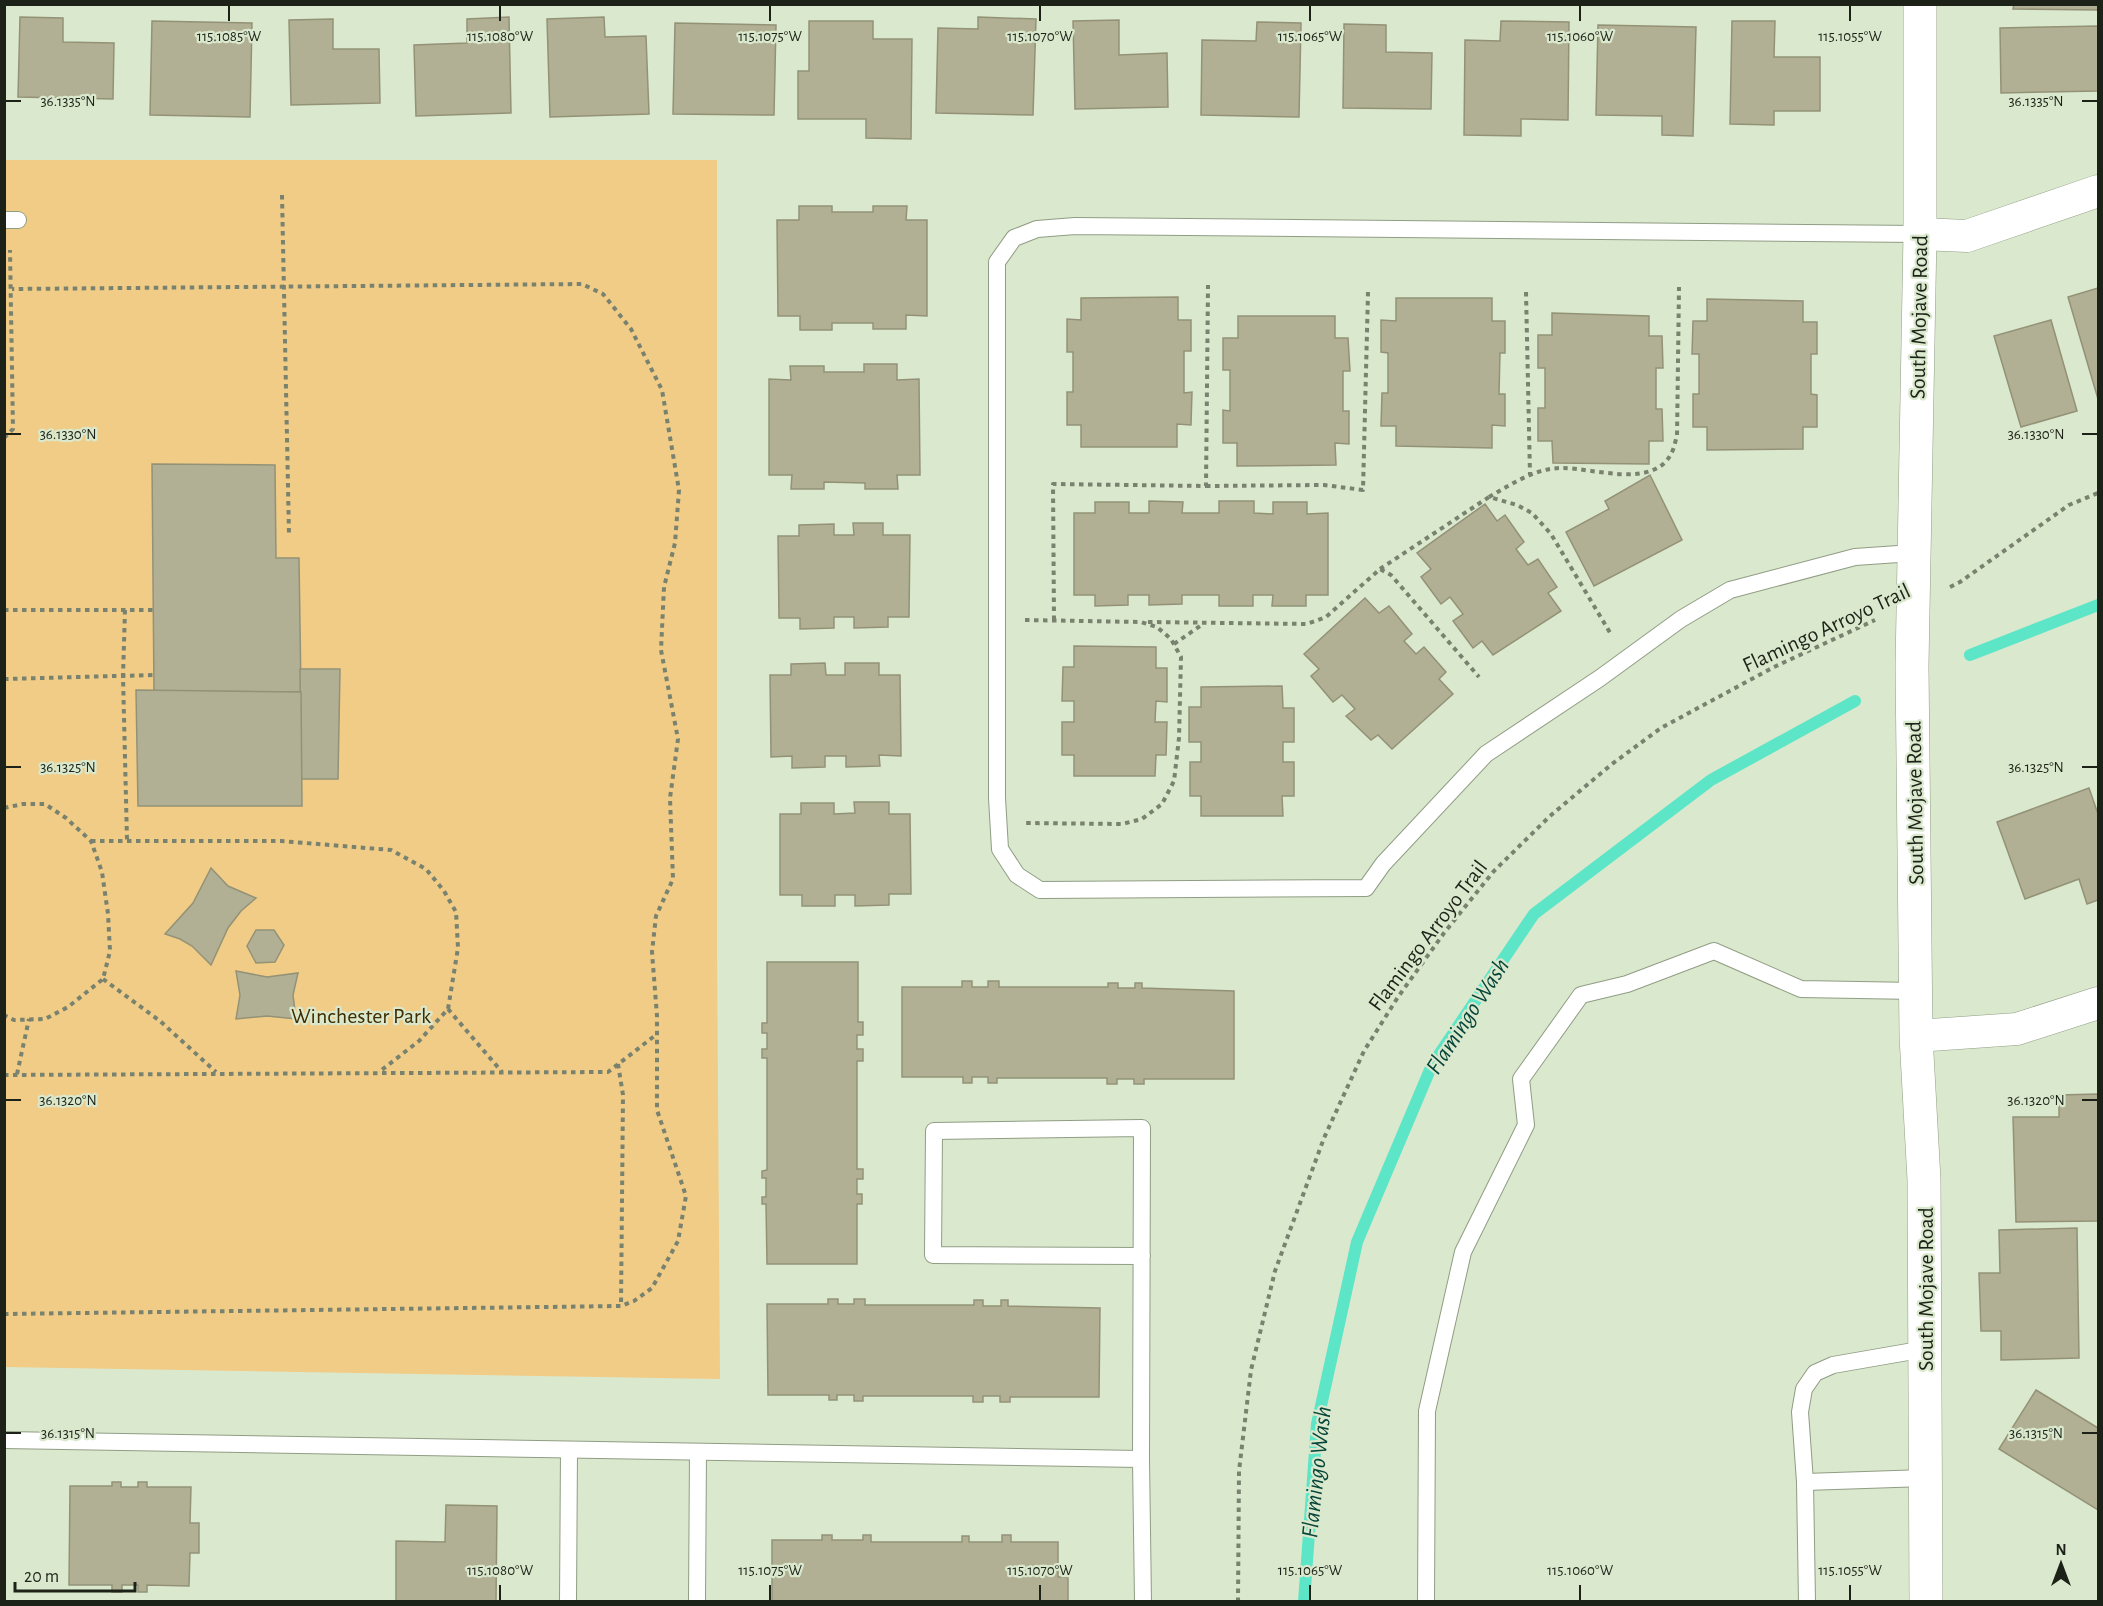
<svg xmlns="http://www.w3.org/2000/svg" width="2103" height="1606" font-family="'Alegreya Sans',sans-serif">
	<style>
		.green { fill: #f1cc86 }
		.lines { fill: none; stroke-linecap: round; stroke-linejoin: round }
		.stream { stroke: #5ce5c7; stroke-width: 12 }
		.building { fill: #b1b094; stroke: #939277; stroke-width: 1.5 }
		.service-casing { stroke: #909d84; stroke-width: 18 }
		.minor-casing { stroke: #909d84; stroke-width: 33 }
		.tertiary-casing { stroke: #909d84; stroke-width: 34 }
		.path { stroke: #78826f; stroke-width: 4; stroke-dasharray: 4.5 4.5; stroke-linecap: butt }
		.service { stroke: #fff; stroke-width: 16 }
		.minor { stroke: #fff; stroke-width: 32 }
		.tertiary { stroke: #fff; stroke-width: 33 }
		.ticks { fill: none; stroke: #1d2218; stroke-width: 2 }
		.labels { text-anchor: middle; stroke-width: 4.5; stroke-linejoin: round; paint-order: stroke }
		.street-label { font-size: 22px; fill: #1d2218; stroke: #dae8cd }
		.park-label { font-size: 22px; fill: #402d02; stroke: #dae8cd }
		.water-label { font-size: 24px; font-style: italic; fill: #06463a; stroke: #dae8cd }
		.ticks-label { font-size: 15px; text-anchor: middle; fill: #1d2218; stroke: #dae8cd; stroke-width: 4.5; stroke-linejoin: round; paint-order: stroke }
	</style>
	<rect width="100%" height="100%" fill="#dae8cd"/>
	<!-- green -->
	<polygon class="green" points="5,160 717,160 717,953 720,1379 5,1367"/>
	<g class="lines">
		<!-- stream -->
		<g class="stream">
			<polyline points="1970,655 2098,605"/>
			<polyline points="1304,1602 1317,1424 1357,1242 1432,1065 1534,914 1711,780 1855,701"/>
		</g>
	</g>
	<!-- building -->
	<g class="building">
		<polygon points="2014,4 2098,4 2098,10 2013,9"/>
		<polygon points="20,17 63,18 63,42 114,43 113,99 18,97"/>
		<polygon points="509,17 511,113 416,116 414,45 467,43 467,19"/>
		<polygon points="604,17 605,37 646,36 649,114 550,117 547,19"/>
		<polygon points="978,17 1036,19 1033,115 936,113 938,28 978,29"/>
		<polygon points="333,19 333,49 379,49 380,103 291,105 289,20"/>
		<polygon points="1119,20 1119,55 1167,53 1168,107 1075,109 1073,21"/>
		<polygon points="152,21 252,23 250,117 150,115"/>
		<polygon points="809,21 873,21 873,39 912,39 911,139 866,138 866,119 798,119 798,71 809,71"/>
		<polygon points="1501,21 1569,22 1568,120 1521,119 1521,136 1464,135 1465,40 1500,41"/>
		<polygon points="1732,21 1775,21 1774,57 1820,57 1820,111 1774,111 1774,125 1730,124"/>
		<polygon points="1257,22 1301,23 1299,117 1201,115 1202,40 1256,41"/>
		<polygon points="675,23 776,25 774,115 673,114"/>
		<polygon points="1344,24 1386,25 1386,52 1432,53 1431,109 1343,108"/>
		<polygon points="1598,25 1696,27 1693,136 1662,135 1662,116 1596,115"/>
		<polygon points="2098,26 2098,91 2001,93 2000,28"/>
		<polygon points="799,206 832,206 832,212 873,212 873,206 907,206 906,220 927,220 927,316 906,315 906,329 873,329 873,323 832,323 832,330 800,330 800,316 778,316 777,220 799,220"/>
		<polygon points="2098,288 2098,399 2068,297"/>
		<polygon points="1178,297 1178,320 1191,320 1191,351 1184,351 1184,393 1192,392 1191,425 1177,424 1177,447 1081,447 1081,425 1067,425 1067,392 1073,392 1073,352 1067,352 1067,319 1081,320 1081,298"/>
		<polygon points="1396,298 1492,298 1492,321 1505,321 1505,353 1500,353 1499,394 1505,394 1505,426 1492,425 1492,448 1396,446 1396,426 1381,426 1382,393 1388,393 1388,353 1381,352 1381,320 1396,321"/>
		<polygon points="1707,299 1803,301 1803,322 1817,322 1817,354 1811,354 1811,394 1817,395 1817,427 1803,427 1803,449 1707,450 1707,427 1693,427 1693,394 1699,394 1699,354 1692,354 1693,321 1707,321"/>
		<polygon points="1552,313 1649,316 1649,336 1662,336 1663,368 1656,368 1656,409 1662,409 1663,441 1649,441 1649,464 1553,463 1552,441 1538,441 1538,408 1545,408 1545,368 1538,368 1538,335 1552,335"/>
		<polygon points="1238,316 1335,316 1335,338 1348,338 1350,371 1343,371 1343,411 1349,411 1349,444 1335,443 1336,465 1237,466 1237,443 1223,443 1223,410 1230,411 1230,370 1223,370 1223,338 1238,338"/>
		<polygon points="2051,320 2077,411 2021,427 1994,336"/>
		<polygon points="864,364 897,364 897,380 919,379 920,475 897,475 898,489 865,489 865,483 824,482 824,489 791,489 792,475 769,475 769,379 791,380 790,366 824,366 824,372 864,372"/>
		<polygon points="152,464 275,465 276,558 299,558 301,692 154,691"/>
		<polygon points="1650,475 1682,540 1594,586 1566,532 1609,509 1605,501"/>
		<polygon points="1149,501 1183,502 1182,513 1219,513 1219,501 1254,501 1254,513 1273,514 1273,502 1307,502 1307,514 1328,513 1328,595 1306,595 1306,606 1272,606 1273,595 1253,595 1253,606 1219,606 1219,595 1182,595 1182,604 1149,605 1149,595 1128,595 1128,605 1095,606 1095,595 1074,595 1074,513 1095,513 1095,502 1129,502 1129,513 1149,513"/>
		<polygon points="1485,504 1497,521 1505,515 1524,542 1516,549 1528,565 1538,559 1557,587 1548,593 1561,611 1493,655 1482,641 1473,648 1453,621 1463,614 1450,597 1441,604 1421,577 1431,569 1417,553"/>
		<polygon points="853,523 883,523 883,535 910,535 909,617 888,617 888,627 854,628 854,617 834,617 834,628 800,629 800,618 779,618 778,536 799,536 799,525 834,524 834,535 854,535"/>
		<polygon points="1365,598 1379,613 1389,606 1412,634 1404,641 1416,654 1424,647 1446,672 1439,679 1453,694 1392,749 1378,735 1371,740 1346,716 1355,709 1342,695 1333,702 1311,676 1319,669 1304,654"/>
		<polygon points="1074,646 1156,647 1156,668 1167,668 1167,702 1156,701 1155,722 1167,722 1166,755 1156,755 1155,776 1074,776 1074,755 1062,755 1062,722 1074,722 1074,701 1062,701 1063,667 1074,667"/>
		<polygon points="825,663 826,675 845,675 845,663 879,663 879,675 900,675 901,756 879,755 880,766 846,767 846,756 825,756 825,767 792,768 792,756 771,757 770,675 791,675 791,664"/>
		<polygon points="300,669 340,669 338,779 301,779"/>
		<polygon points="1282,686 1283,708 1294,708 1294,742 1283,742 1283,762 1294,762 1294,796 1282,796 1283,816 1201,816 1201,796 1190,796 1190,762 1201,762 1201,742 1189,742 1189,707 1201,707 1201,687"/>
		<polygon points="136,690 301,692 302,806 138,806"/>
		<polygon points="2089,788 2098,814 2098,900 2087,904 2079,879 2025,899 1997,822"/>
		<polygon points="854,802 889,802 889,814 910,814 911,894 889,894 889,905 855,906 855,895 835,895 835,906 802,906 802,895 780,895 780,814 801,814 801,803 834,803 834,814 855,813"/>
		<polygon points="211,868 228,886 256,898 241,911 228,928 211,965 192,946 180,939 165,934 193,903"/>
		<polygon points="256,930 274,930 284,945 275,962 256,963 247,946"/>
		<polygon points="767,962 858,962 858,1022 863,1022 863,1035 857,1035 857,1049 863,1049 863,1061 857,1061 857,1169 863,1169 863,1179 857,1179 857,1194 862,1194 862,1204 857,1204 857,1264 767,1264 766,1204 762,1204 762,1197 766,1197 766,1178 762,1178 762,1171 767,1170 767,1058 762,1058 762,1049 767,1049 767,1033 762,1033 762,1023 767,1023"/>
		<polygon points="236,971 267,977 298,973 293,995 296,1019 267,1016 236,1019 240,995"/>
		<polygon points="962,981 972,981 972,987 988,987 988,981 999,981 999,987 1108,987 1108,983 1118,983 1118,988 1135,988 1135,983 1142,983 1142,988 1234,991 1234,1079 1144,1079 1144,1084 1134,1084 1134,1079 1117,1079 1117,1084 1107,1084 1107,1078 997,1078 997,1083 988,1083 988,1077 972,1077 972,1083 963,1083 963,1077 902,1077 902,987 962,987"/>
		<polygon points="2098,1094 2098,1221 2016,1222 2013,1117 2059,1117 2059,1095"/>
		<polygon points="2077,1228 2079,1358 2001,1360 2001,1331 1981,1331 1979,1273 2000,1273 1999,1230"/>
		<polygon points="828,1299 838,1299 838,1304 854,1304 854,1299 865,1299 865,1305 974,1305 974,1300 983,1300 983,1306 1001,1306 1001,1300 1008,1300 1008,1306 1100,1308 1099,1397 1010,1397 1010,1402 1000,1402 1000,1396 983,1396 983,1402 973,1402 973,1396 863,1396 863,1401 854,1401 854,1395 837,1395 837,1400 829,1400 829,1395 768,1395 767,1304 828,1304"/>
		<polygon points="2036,1390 2098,1428 2098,1510 1999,1449"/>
		<polygon points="112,1482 121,1482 121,1487 138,1487 138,1482 147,1482 147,1487 191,1487 190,1523 199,1523 199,1553 190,1553 189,1586 147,1585 147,1592 138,1592 138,1585 122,1585 122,1592 112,1592 112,1585 69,1585 70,1486 112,1486"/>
		<polygon points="446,1505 497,1506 496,1602 396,1602 396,1541 445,1542"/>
		<polygon points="822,1535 832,1535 832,1540 863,1540 863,1535 871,1535 871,1542 962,1542 962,1536 969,1536 969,1542 1002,1542 1002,1535 1011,1535 1011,1542 1058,1542 1058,1577 1068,1577 1068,1602 772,1602 772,1540 822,1540"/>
	</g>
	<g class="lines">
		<defs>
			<g id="service">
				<polyline points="4,220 18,220"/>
				<polyline points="1913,553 1855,557 1730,590 1681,619 1600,678 1486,754 1383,864 1366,888 1040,890 1017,875 1000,849 997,798 997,262 1014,238 1037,229 1075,226 1920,234"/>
				<polyline points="4,1440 1141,1459 1143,1602"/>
				<polyline points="1141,1459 1142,1128 934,1131 933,1255 1142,1256"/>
				<polyline points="1805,1482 1800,1412 1804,1389 1815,1373 1833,1365 1925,1349"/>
				<polyline points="568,1602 569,1451"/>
				<polyline points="697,1602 698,1452"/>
				<polyline points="1426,1602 1427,1411 1463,1252 1526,1125 1521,1079 1581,995 1627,984 1714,951 1801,989 1916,991"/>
				<polyline points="1807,1602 1805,1482 1925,1478"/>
			</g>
			<g id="minor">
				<polyline points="1920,234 1967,236 2098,191"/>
				<polyline points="1916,1036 2017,1029 2098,1003"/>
			</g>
			<polyline id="tertiary" points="1920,4 1920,234 1912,666 1916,1036 1924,1180 1926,1602"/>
		</defs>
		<!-- service casing -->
		<use href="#service" class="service-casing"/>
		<!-- minor casing -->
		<use href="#minor" class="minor-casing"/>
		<!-- tertiary casing -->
		<use href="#tertiary" class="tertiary-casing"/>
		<!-- path -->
		<g class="path">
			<polyline points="282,195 289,535"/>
			<polyline points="1526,292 1530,475"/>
			<polyline points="4,438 13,429 10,250"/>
			<polyline points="1206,486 1324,485 1363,490 1368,292"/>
			<path d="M1489 497C1512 484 1535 468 1562 468 1593 468 1653 489 1671 454 1674 449 1675 442 1677 436L1679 287"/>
			<polyline points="1380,569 1489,497 1517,505 1532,513 1551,534 1612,636"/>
			<polyline points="1950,587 1960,582 2069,505 2098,493"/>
			<polyline points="4,610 153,610"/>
			<polyline points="125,610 123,676 127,840"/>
			<polyline points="1025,620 1141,622 1157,627 1171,639 1181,657 1179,738 1174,781 1162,804 1142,819 1122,824 1026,823"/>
			<polyline points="1054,620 1053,484 1206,486 1208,285"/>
			<polyline points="1148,622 1307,624 1326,617 1380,569 1391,575 1479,677"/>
			<polyline points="1174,644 1203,624"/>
			<polyline points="4,679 154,675"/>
			<polyline points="4,808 23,804 45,804 66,818 91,841 102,872 108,914 110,951 103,979 68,1007 45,1019 14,1020 4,1015"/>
			<polyline points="91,841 281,841 391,850 426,869 444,891 456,912 458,948 448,1009 419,1041 379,1072"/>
			<polyline points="103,979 160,1021 216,1072"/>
			<polyline points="448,1009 502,1072"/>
			<polyline points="618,1064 623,1095 621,1306"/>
			<polyline points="17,1074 29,1019"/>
			<polyline points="4,1075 608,1072 657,1034"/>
			<polyline points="4,1314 621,1306 634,1301 652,1288 678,1241 686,1196 657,1110 657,1016 652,952 656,916 673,879 670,798 678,739 661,650 664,587 675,543 679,490 662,390 631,329 603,294 582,284 12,289"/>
			<polyline points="1238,1602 1239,1471 1251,1370 1275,1271 1324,1138 1364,1051 1398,997 1444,933 1494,871 1550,816 1612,764 1661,728 1774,667 1875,620"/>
		</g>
		<!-- service -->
		<use href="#service" class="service"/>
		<!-- minor -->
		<use href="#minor" class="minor"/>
		<!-- tertiary -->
		<use href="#tertiary" class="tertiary"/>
	</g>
	<!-- ticks -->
	<path class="ticks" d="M229 6V21M500 6V21M770 6V21M1040 6V21M1310 6V21M1580 6V21M1850 6V21M6 101H21M2082 101H2097M6 434H21M2082 434H2097M6 767H21M2082 767H2097M6 1100H21M2082 1100H2097M6 1433H21M2082 1433H2097M500 1585V1600M770 1585V1600M1040 1585V1600M1310 1585V1600M1580 1585V1600M1850 1585V1600"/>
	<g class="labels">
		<!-- street labels -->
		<g class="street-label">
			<text transform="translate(1918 317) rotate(-89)" y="8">South Mojave Road</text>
			<text transform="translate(1826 627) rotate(-25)" y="8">Flamingo Arroyo Trail</text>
			<text transform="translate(1914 803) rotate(-91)" y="8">South Mojave Road</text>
			<text transform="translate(1427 935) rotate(-53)" y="8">Flamingo Arroyo Trail</text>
			<text transform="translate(1925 1289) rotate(-90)" y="8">South Mojave Road</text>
		</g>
		<!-- park labels -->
		<g class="park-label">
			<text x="361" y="1023">Winchester Park</text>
		</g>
		<!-- water labels -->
		<g class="water-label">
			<text transform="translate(1467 1016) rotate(-57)" y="8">Flamingo Wash</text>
			<text transform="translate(1316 1472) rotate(-84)" y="8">Flamingo Wash</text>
		</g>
	</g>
	<g class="ticks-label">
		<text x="229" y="41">115.1085°W</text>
		<text x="500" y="41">115.1080°W</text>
		<text x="770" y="41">115.1075°W</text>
		<text x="1040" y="41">115.1070°W</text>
		<text x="1310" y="41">115.1065°W</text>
		<text x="1580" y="41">115.1060°W</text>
		<text x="1850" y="41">115.1055°W</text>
		<text x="68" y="106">36.1335°N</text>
		<text x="2036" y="106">36.1335°N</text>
		<text x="68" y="439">36.1330°N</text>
		<text x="2036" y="439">36.1330°N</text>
		<text x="68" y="772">36.1325°N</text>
		<text x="2036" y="772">36.1325°N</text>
		<text x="68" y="1105">36.1320°N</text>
		<text x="2036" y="1105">36.1320°N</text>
		<text x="68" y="1438">36.1315°N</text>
		<text x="2036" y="1438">36.1315°N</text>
		<text x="500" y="1575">115.1080°W</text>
		<text x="770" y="1575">115.1075°W</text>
		<text x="1040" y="1575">115.1070°W</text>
		<text x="1310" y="1575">115.1065°W</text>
		<text x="1580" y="1575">115.1060°W</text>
		<text x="1850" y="1575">115.1055°W</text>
	</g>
	<!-- border -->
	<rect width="2103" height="1606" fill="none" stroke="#1d2218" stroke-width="12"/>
	<!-- north arrow -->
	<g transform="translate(2061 1564)" stroke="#dae8cd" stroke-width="4.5" paint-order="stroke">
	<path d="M0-4.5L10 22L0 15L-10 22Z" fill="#1d2218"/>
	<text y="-9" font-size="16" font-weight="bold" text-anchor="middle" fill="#1d2218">N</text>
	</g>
	<!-- scale -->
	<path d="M15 1582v9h120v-9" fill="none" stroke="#1d2218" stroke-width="3"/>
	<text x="24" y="1582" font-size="18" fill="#1d2218" stroke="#dae8cd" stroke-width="4.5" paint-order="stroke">20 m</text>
</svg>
